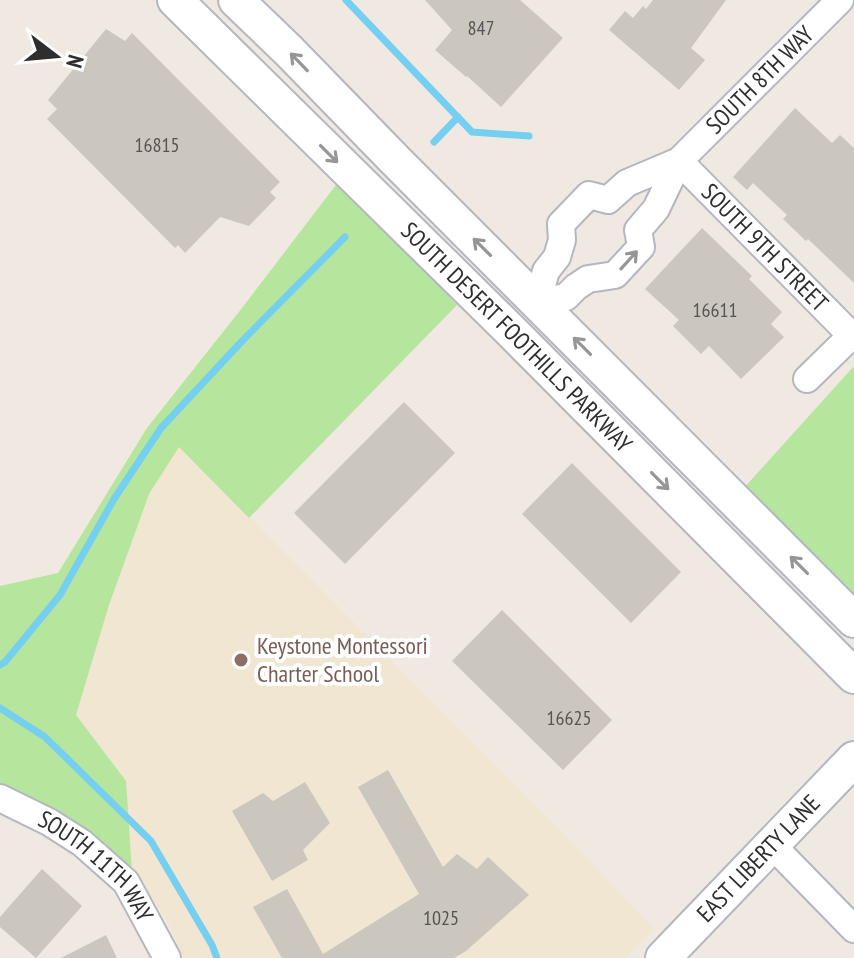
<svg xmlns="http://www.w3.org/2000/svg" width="854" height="958" font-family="'PT Sans Narrow',sans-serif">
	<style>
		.education { fill: #f0e6d1 }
		.green { fill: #b6e59e }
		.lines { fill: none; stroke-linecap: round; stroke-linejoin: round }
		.stream { stroke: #75cff0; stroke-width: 7 }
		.building { fill: #cbc7bf }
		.minor-casing { stroke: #b4b7c1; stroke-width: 30 }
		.tertiary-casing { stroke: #b4b7c1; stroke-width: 38 }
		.minor { stroke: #fff; stroke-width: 26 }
		.tertiary { stroke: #fff; stroke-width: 34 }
		.oneway { stroke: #969696 }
		.education-dot { fill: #8d6e63; stroke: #fff; stroke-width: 3 }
		.labels { text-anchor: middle; stroke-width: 8; stroke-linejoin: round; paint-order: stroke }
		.number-label { font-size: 20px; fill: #555452 }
		.street-label { font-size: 24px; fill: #2e2e2e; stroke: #fff }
		.education-label { font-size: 24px; fill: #785e54; stroke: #fff; text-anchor: start }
	</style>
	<rect width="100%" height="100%" fill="#efe9e1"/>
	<!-- education -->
	<polygon class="education" points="179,446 578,849 654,929 626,958 183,958 167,920 132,872 76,715 109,605 148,494"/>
	<!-- green -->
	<g class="green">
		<polygon points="339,181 457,305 249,518 179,447 149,494 109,605 76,715 126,781 132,872 58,812 0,784 0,586 58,573 147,428 242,308"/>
		<polygon points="854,366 854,598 743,489"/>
	</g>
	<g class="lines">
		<!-- stream -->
		<g class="stream">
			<polyline points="346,0 472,132 529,136"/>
			<polyline points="434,142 458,117"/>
			<polyline points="0,665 5,662 60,595 114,499 161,428 243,340 345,237"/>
			<polyline points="0,708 45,737 151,841 212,945 217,958"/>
		</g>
	</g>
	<!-- building -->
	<g class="building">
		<polygon points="425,0 520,0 563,38 501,107 467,76 466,77 435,50 452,30"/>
		<polygon points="653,0 726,0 691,48 705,60 679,90 609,30 625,11 633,18 643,6 646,9"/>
		<polygon points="106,29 125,41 132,33 280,182 270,192 276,198 249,226 220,217 185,253 178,245 175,248 47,119 57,109 48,100"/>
		<polygon points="795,108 832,143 840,135 854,148 854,283 808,239 806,241 783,219 787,215 753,183 747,190 733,177"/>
		<polygon points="702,228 752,276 749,279 782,312 771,324 784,337 741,379 709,346 701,354 673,326 679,320 645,289"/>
		<polygon points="404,402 455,453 345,564 294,513"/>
		<polygon points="572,463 681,572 631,623 522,514"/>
		<polygon points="502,610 612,720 563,770 452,661"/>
		<polygon points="388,770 443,867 457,854 477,869 488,857 529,895 466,951 454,958 282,958 253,907 287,889 323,954 419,894 358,787"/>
		<polygon points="305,782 330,823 303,850 308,860 272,881 232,811 263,793 273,801"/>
		<polygon points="42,869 82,906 36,958 0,927 0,917"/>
		<polygon points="106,935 117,958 61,958"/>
	</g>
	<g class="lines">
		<defs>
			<g id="minor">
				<path id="s1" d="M679 161 627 183 608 200 589 195 561 224 562 240 557 257 546 271 537 302 566 297 576 287 588 279 615 275 641 247 638 230 656 209 679 161 840 0"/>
				<path id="s2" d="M679 161 851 335"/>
				<polyline points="807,379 854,333"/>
				<path id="s3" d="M0 798 49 822 82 843 126 882 167 958"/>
				<polyline points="772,845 854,929"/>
			</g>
			<g id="tertiary">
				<path id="s4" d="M175 0 511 331 854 676"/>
				<polyline points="236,0 289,51 394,159 854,620"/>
				<path id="s5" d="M663 958 854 759"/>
			</g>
		</defs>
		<!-- minor casing -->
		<use href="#minor" class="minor-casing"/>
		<!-- tertiary casing -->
		<use href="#tertiary" class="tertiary-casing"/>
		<!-- minor -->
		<use href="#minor" class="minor"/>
		<!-- tertiary -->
		<use href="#tertiary" class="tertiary"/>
	</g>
	<!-- one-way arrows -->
	<defs><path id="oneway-shaft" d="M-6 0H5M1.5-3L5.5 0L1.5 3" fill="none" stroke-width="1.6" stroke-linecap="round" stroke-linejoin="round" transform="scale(2)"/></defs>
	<g class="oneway">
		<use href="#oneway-shaft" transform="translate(299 62) rotate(-134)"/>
		<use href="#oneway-shaft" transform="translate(329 154) rotate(45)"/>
		<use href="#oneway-shaft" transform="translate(482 247) rotate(-135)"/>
		<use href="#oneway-shaft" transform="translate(629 260) rotate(-48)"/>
		<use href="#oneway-shaft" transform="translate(582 346) rotate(-135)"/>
		<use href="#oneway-shaft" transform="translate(660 481) rotate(45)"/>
		<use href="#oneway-shaft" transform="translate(799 565) rotate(-135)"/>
	</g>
	<!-- markers -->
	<circle class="education-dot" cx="241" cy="660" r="8"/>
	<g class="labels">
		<!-- number labels -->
		<g class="number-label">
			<text x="481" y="35">847</text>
			<text x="157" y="152">16815</text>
			<text x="715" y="317">16611</text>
			<text x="569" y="725">16625</text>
			<text x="441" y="925">1025</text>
		</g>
		<!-- street labels -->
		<g class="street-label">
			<text dy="8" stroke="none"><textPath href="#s1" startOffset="562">SOUTH 8TH WAY</textPath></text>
			<text dy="8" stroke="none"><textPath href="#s2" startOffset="122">SOUTH 9TH STREET</textPath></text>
			<text dy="8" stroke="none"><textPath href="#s4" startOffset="480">SOUTH DESERT FOOTHILLS PARKWAY</textPath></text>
			<text dy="8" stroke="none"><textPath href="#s5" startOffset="138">EAST LIBERTY LANE</textPath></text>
			<text dy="8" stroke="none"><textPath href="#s3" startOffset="120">SOUTH 11TH WAY</textPath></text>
		</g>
		<!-- education labels -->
		<g class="education-label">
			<text x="257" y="654">Keystone Montessori<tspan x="257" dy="28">Charter School</tspan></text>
		</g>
	</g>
	<!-- north arrow -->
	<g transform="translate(56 56) rotate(106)" stroke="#ffffff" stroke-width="6" paint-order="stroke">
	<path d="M0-6L14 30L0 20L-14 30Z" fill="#2e2e2e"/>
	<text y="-12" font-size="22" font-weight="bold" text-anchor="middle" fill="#2e2e2e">N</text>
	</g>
</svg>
